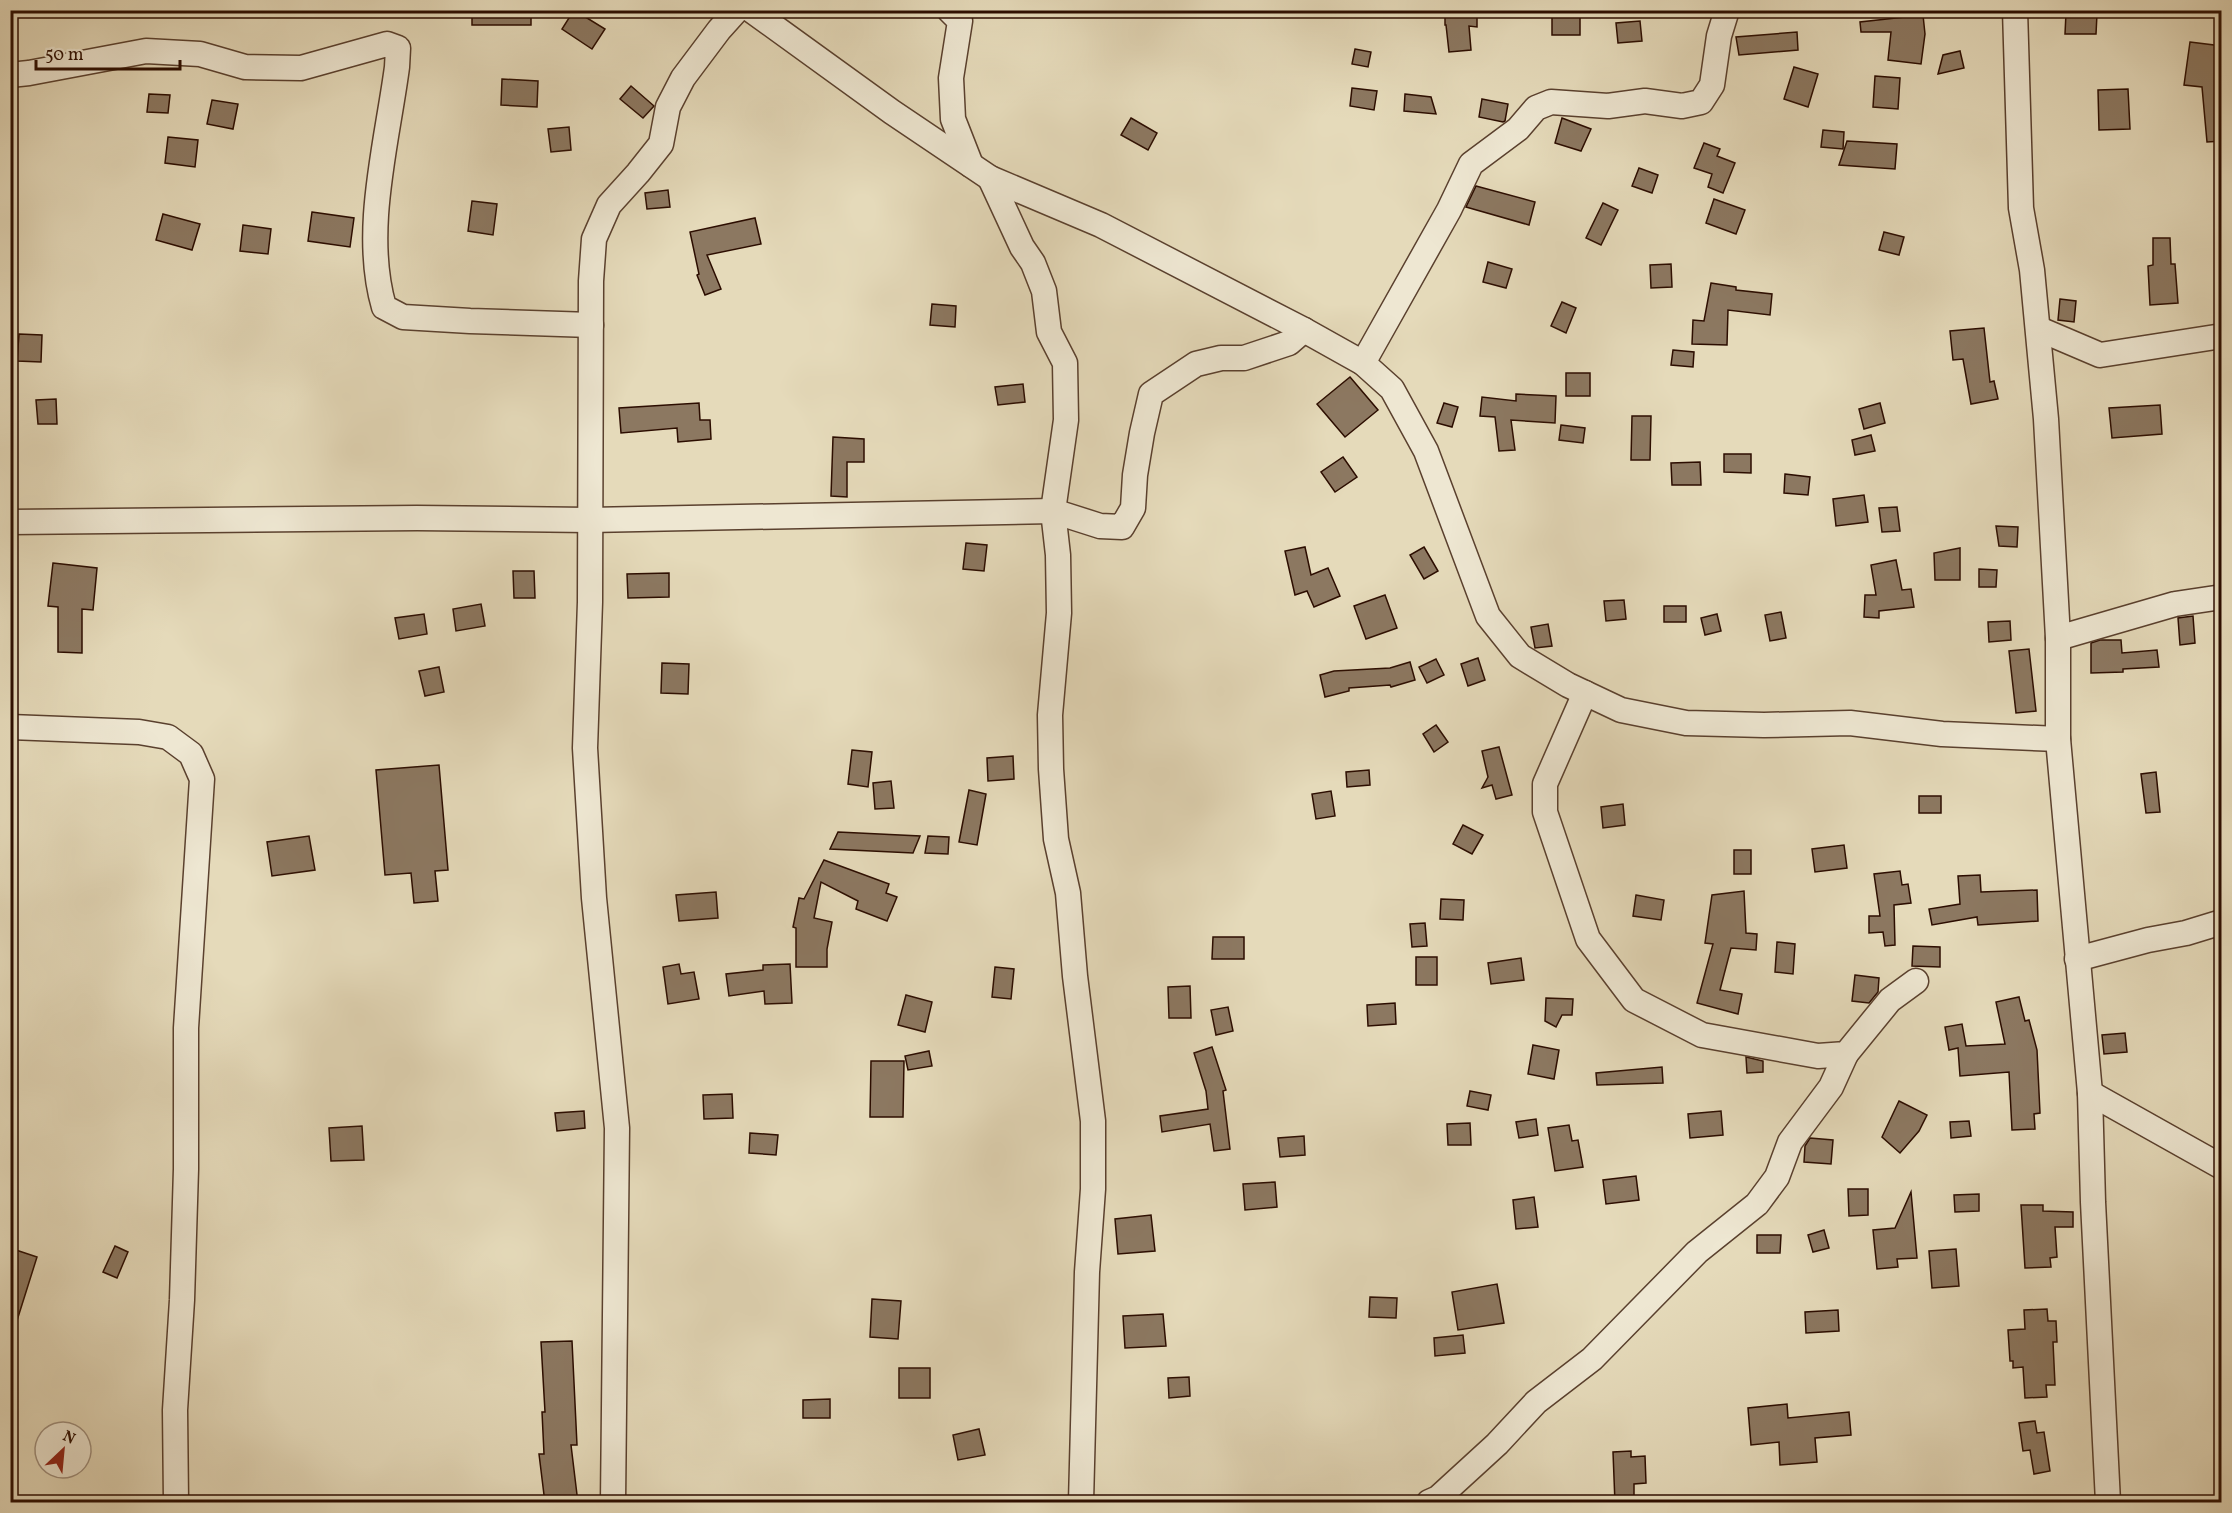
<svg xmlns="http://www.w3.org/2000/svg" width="2232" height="1513" font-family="Vollkorn,serif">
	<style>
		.building { fill: #8c7861; stroke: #2c0d00; stroke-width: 1.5 }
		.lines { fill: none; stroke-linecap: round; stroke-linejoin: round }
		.minor-casing { stroke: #5a402e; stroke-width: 27 }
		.minor { stroke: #eee7d2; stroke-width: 24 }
	</style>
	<rect width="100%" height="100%" fill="#e5daba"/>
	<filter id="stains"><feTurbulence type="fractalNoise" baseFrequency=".00333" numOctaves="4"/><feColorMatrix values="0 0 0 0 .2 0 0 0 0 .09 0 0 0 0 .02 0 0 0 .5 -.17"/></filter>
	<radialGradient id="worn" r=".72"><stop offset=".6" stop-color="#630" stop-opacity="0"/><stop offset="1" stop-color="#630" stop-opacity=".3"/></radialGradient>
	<!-- building -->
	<g class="building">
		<rect x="472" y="10" width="59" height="15"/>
		<polygon points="574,10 605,29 592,49 562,29"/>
		<polygon points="1445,10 1477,10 1477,27 1469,26 1471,50 1449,52 1446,25 1445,25"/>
		<polygon points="2066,13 2097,14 2096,34 2065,34"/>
		<polygon points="1923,15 1925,34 1921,64 1888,60 1891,32 1861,32 1860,22"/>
		<rect x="1552" y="16" width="28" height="19"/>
		<polygon points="1640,21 1642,41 1618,43 1616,23"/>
		<polygon points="1797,32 1798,50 1739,55 1736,37"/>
		<polygon points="2190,42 2222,46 2222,141 2207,142 2202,87 2184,85"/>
		<polygon points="1355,49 1371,52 1368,67 1352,64"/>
		<polygon points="1960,51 1964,68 1938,74 1943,55"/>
		<polygon points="1794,67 1818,74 1808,107 1784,99"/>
		<polygon points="1875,76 1900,78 1898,109 1873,107"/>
		<polygon points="502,79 538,81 537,107 501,105"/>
		<polygon points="631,86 654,106 643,118 620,99"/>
		<polygon points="1352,88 1377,91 1374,110 1350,106"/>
		<polygon points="2128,89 2130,129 2099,130 2098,90"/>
		<polygon points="149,94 170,95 168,113 147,112"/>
		<polygon points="1405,94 1431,97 1436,114 1404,111"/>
		<polygon points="1482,99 1508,104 1505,121 1503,122 1479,117"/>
		<polygon points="212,100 238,104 233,129 207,124"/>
		<polygon points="1131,118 1157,133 1148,150 1121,135"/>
		<polygon points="1562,118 1591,129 1581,151 1555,143"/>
		<polygon points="569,127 571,150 551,152 548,129"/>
		<polygon points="1823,130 1844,132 1843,149 1821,147"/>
		<polygon points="168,137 198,140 195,167 165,163"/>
		<polygon points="1847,141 1897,144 1895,169 1839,165"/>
		<polygon points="1704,143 1720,149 1717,156 1735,163 1723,193 1708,187 1712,174 1694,168"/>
		<polygon points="1639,168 1658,175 1652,193 1632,186"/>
		<polygon points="1476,186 1535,202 1529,225 1466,207"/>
		<polygon points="668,190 670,207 647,209 645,193"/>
		<polygon points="1714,199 1745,210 1736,234 1706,223"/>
		<polygon points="472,201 497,204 493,235 468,231"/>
		<polygon points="1603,203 1618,210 1601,245 1586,238"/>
		<polygon points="312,212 354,218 350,247 308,241"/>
		<polygon points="163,214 200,224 192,250 156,240"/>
		<polygon points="755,218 761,244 707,255 721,289 705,295 697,275 699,274 690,232"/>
		<polygon points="243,225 271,229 268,254 240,251"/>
		<polygon points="1884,232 1904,237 1899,255 1879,250"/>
		<polygon points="2153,238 2170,238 2171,264 2175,264 2178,303 2150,305 2148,266 2153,265"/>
		<polygon points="1488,262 1512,269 1506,288 1483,282"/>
		<polygon points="1671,264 1672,287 1651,288 1650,265"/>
		<polygon points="1711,283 1736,287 1736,290 1772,294 1770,315 1728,310 1727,345 1692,344 1693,320 1704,321"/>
		<polygon points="2060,299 2076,301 2074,322 2058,320"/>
		<polygon points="1562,302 1576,308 1566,333 1551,326"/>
		<polygon points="932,304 956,306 955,327 930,325"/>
		<polygon points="1984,328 1990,382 1994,381 1998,399 1971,404 1963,359 1953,360 1950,331"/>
		<polygon points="19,334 42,335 41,362 17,361"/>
		<polygon points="1673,350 1694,352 1693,367 1671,365"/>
		<rect x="1566" y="373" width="24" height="23"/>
		<polygon points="1350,377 1378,410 1345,437 1317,404"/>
		<polygon points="1023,384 1025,402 998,405 995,387"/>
		<polygon points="1516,394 1556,396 1555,423 1511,420 1515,450 1499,451 1495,417 1480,416 1482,397 1516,401"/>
		<polygon points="56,399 57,424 38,424 36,400"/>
		<polygon points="699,403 700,420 710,420 711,439 678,442 677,428 621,433 619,408"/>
		<polygon points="1444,403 1458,407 1452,427 1437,423"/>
		<polygon points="1880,403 1885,423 1864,429 1859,409"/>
		<polygon points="2160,405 2162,434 2112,438 2109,408"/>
		<polygon points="1632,416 1651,416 1650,460 1631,460"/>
		<polygon points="1561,425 1585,428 1583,443 1559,440"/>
		<polygon points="1871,435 1875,451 1855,455 1852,440"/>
		<polygon points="833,437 864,439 864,462 847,462 847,497 831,496"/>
		<polygon points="1724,454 1751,454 1751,473 1724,472"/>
		<polygon points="1343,457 1357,477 1335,492 1321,472"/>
		<polygon points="1700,462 1701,485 1672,485 1671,463"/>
		<polygon points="1785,474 1810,477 1808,495 1784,493"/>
		<polygon points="1864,495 1868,522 1836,526 1833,499"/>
		<polygon points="1897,507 1900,531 1882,532 1879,508"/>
		<polygon points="1996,526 2018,527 2017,547 1999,546"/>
		<polygon points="966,543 987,545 984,571 963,569"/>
		<polygon points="1305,547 1311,575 1328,568 1340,596 1314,607 1307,591 1295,595 1285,551"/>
		<polygon points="1424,547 1438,571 1424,579 1410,555"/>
		<polygon points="1960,548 1960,580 1935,580 1934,553"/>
		<polygon points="1896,560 1902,590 1911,589 1914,607 1879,611 1879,618 1864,617 1865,595 1876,595 1871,565"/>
		<polygon points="53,563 97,568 93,610 82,609 82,653 58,652 58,607 48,606"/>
		<polygon points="1979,569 1997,570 1996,587 1979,587"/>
		<polygon points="513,571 534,571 535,598 514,598"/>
		<polygon points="669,573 669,597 628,598 627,574"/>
		<polygon points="1385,595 1397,628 1366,639 1354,606"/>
		<polygon points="1624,600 1626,619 1606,621 1604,601"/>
		<polygon points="481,604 485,626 456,631 453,609"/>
		<rect x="1664" y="606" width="22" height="16"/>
		<polygon points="1781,612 1786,638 1770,641 1765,615"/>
		<polygon points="424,614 427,634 399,639 395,618"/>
		<polygon points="1717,614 1721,631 1705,635 1701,618"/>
		<polygon points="2193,616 2195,643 2180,645 2178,618"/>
		<polygon points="2010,621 2011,640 1989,642 1988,622"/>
		<polygon points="1548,624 1552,646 1535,648 1531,627"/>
		<polygon points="2100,640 2121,640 2122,653 2157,650 2159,667 2123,669 2123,672 2091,673 2091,643"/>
		<polygon points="2029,649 2036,711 2016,713 2009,651"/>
		<polygon points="1478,658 1485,680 1468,686 1461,664"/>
		<polygon points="1436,659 1444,675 1427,683 1419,667"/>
		<polygon points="1410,662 1415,680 1391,687 1390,685 1349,688 1349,691 1325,697 1320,675 1334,671 1390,668"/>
		<polygon points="662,663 689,664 688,694 661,693"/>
		<polygon points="439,667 444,692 425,696 419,671"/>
		<polygon points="1436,725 1448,742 1434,752 1423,734"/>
		<polygon points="1499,747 1512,795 1496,799 1492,785 1482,788 1488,777 1482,751"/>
		<polygon points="852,750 872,752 868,787 848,784"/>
		<polygon points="1013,756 1014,779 988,781 987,758"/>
		<polygon points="439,765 448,870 435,871 438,901 414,903 411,873 385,875 376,770"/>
		<polygon points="1369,770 1370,785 1347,787 1346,772"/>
		<polygon points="2156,772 2160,812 2146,813 2141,774"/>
		<polygon points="891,781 894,808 875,809 873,783"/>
		<polygon points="969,790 986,794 977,845 959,842"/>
		<polygon points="1331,791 1335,816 1316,819 1312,794"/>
		<rect x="1919" y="796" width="22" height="17"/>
		<polygon points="1623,804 1625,825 1603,828 1601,807"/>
		<polygon points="1463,825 1483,835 1472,854 1453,844"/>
		<polygon points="838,832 920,836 913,853 830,849"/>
		<polygon points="309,836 315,870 272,876 267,842"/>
		<polygon points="928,836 949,837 948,854 925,853"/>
		<polygon points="1844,845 1847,868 1815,872 1812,849"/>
		<rect x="1734" y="850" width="17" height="24"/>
		<polygon points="824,860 889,884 886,893 897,897 887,921 856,909 858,901 821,882 814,918 832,922 827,949 827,967 796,967 796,928 793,927 799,898 804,899"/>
		<polygon points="1900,871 1902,885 1908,884 1911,903 1894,905 1895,945 1885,946 1883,932 1869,933 1869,916 1880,916 1874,874"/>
		<polygon points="1980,875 1981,892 2037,890 2038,921 1978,925 1977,917 1932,925 1929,909 1960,904 1958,876"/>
		<polygon points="1744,891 1746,933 1757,934 1756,950 1731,948 1720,990 1742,994 1738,1014 1697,1003 1713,944 1705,943 1712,895"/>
		<polygon points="716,892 718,918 679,921 676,895"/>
		<polygon points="1636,895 1664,900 1661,920 1633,916"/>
		<polygon points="1441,899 1464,900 1463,920 1440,919"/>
		<polygon points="1425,923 1427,946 1412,947 1410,924"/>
		<polygon points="1213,937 1244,937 1244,959 1212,959"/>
		<polygon points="1777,942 1795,944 1793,974 1775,972"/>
		<polygon points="1913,946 1940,947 1940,967 1912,966"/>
		<rect x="1416" y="957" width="21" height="28"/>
		<polygon points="1521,958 1524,980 1491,984 1488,963"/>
		<polygon points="679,964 681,974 694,972 699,999 668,1004 663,967"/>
		<polygon points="790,964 792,1003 765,1004 764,991 729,996 726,974 763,970 763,965"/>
		<polygon points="995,967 1014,969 1011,999 992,997"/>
		<polygon points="1855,975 1879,978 1878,992 1869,1003 1852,1001"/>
		<polygon points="1190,986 1191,1018 1169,1018 1168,987"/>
		<polygon points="906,995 932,1002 925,1032 898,1025"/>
		<polygon points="2019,997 2025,1021 2029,1020 2037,1050 2040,1113 2034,1114 2035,1129 2012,1130 2009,1072 1960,1076 1958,1048 1949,1050 1945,1027 1962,1024 1966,1046 2005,1044 1996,1002"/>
		<polygon points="1546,998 1573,999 1572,1015 1562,1015 1556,1027 1545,1021"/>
		<polygon points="1395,1003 1396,1024 1368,1026 1367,1005"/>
		<polygon points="1228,1007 1233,1031 1216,1035 1211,1010"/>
		<polygon points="2125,1033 2127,1052 2104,1054 2102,1035"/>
		<polygon points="1533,1045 1559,1050 1554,1079 1528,1074"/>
		<polygon points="1212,1047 1226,1090 1223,1091 1230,1149 1214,1151 1210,1124 1162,1132 1160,1116 1208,1109 1206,1091 1194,1053"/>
		<polygon points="929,1051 932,1066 908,1070 905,1056"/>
		<polygon points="1746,1057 1763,1061 1763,1072 1747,1073"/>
		<polygon points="871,1061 904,1061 903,1117 870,1117"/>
		<polygon points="1662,1067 1663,1083 1597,1085 1596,1073"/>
		<polygon points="1470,1091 1491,1095 1488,1110 1467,1106"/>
		<polygon points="732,1094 733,1118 704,1119 703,1095"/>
		<polygon points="1899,1101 1927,1115 1919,1131 1900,1153 1882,1137"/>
		<polygon points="584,1111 585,1128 557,1131 555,1113"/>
		<polygon points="1721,1111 1723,1135 1690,1138 1688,1114"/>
		<polygon points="1536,1119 1538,1135 1519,1138 1516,1122"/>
		<polygon points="1969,1121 1971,1136 1951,1138 1950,1122"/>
		<polygon points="1470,1123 1471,1145 1448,1145 1447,1124"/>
		<polygon points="1569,1125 1572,1141 1578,1140 1583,1167 1555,1171 1548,1128"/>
		<polygon points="362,1126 364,1160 331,1161 329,1128"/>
		<polygon points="750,1133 778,1135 776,1155 749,1153"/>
		<polygon points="1304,1136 1305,1155 1280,1157 1278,1138"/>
		<polygon points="1810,1138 1833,1140 1831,1164 1804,1162 1805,1146"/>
		<polygon points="1636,1176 1639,1200 1606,1204 1603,1180"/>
		<polygon points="1275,1182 1277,1207 1245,1210 1243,1184"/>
		<polygon points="1848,1189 1868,1189 1868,1215 1849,1216"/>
		<polygon points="1911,1192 1917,1258 1897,1259 1898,1267 1877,1269 1873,1230 1895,1228"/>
		<polygon points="1979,1194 1979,1211 1955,1212 1954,1195"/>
		<polygon points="1534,1197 1538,1227 1516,1229 1513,1200"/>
		<polygon points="2021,1205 2043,1205 2043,1211 2073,1212 2073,1227 2055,1227 2057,1257 2050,1258 2051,1267 2025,1268"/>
		<polygon points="1151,1215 1155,1251 1118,1254 1115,1219"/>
		<polygon points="1824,1230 1829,1248 1813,1252 1808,1235"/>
		<polygon points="1757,1235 1781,1235 1780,1253 1757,1253"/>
		<polygon points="115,1246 128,1252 117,1278 103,1272"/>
		<polygon points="10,1248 37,1257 14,1330 10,1329"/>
		<polygon points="1956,1249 1959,1286 1932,1288 1929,1251"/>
		<polygon points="1497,1284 1504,1323 1458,1330 1452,1292"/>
		<polygon points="1370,1297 1397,1298 1396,1318 1369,1317"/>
		<polygon points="872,1299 901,1301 898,1339 870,1337"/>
		<polygon points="2047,1309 2048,1321 2056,1321 2057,1342 2053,1342 2055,1385 2046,1385 2047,1397 2025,1398 2023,1367 2013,1368 2013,1361 2010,1361 2008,1330 2025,1329 2024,1310"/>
		<polygon points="1838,1310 1839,1331 1806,1333 1805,1312"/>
		<polygon points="1163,1314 1166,1346 1125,1348 1123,1316"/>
		<polygon points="1463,1335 1465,1353 1435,1356 1434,1338"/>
		<polygon points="572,1341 577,1445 571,1445 578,1503 545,1503 539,1454 544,1454 542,1412 545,1412 541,1342"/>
		<rect x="899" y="1368" width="31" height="30"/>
		<polygon points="1189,1377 1190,1396 1169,1398 1168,1378"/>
		<polygon points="830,1399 830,1418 803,1418 803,1400"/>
		<polygon points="1787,1404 1788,1418 1849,1412 1851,1435 1815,1438 1817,1462 1780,1465 1779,1442 1751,1445 1748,1408"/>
		<polygon points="2035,1421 2037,1433 2044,1432 2050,1471 2034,1474 2030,1450 2023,1451 2019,1423"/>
		<polygon points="979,1429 985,1455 958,1460 953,1435"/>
		<polygon points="1631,1451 1631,1457 1645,1456 1646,1483 1634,1484 1634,1503 1615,1503 1613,1452"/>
	</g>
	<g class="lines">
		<defs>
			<g id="minor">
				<polyline points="751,10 892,112 990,178 1101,225 1304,330 1363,363 1392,389 1426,451 1488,616 1520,656 1568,685 1621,710 1686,723 1764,725 1850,723 1942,734 2058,739"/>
				<polyline points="949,10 960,21 951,78 953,119 971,165"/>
				<polyline points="2015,10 2021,208 2032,270 2046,419 2058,638 2058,739 2090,1093 2093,1202 2108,1502"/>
				<path d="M10 75 29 73 146 51 200 54 245 67 301 68 387 44 398 48 397 67C387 143 362 232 384 307L403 317 470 321 591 325"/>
				<polyline points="990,178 1022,247 1033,263 1044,291 1049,332 1065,363 1066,420 1053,511 1058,555 1059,613 1050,715 1051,769 1056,839 1068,893 1075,976 1093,1121 1093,1189 1087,1272 1081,1502"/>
				<polyline points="2039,329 2100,355 2222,336"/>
				<polyline points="1363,363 1449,210 1471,164 1518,129 1536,108 1551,102 1608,106 1645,101 1682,106 1701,102 1712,85 1719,36 1727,10"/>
				<polyline points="10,522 417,518 589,520 1053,511 1100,526 1122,527 1133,508 1135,475 1142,433 1151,394 1196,364 1221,358 1244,358 1289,343 1304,330"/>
				<polyline points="2058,638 2175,604 2222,597"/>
				<polyline points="1585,693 1545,784 1545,812 1588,939 1634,1000 1702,1035 1818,1056 1846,1054 1890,1000 1916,981"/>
				<polyline points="10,727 139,732 168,737 191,754 202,779 186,1028 186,1169 182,1300 175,1410 176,1502"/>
				<polyline points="2077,959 2148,940 2186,933 2222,922"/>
				<polyline points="2090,1093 2222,1167"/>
				<polyline points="613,1502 617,1128 594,898 585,748 590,602 591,281 594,239 609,205 638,173 661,144 668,107 683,78 719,30 737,10"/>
				<polyline points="1429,1502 1438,1498 1497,1444 1536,1402 1592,1359 1697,1252 1757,1204 1777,1177 1790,1142 1831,1087 1846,1054"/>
			</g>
		</defs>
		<!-- minor casing -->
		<use href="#minor" class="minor-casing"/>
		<!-- minor -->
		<use href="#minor" class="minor"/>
	</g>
	<!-- margin -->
	<rect width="2232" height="1513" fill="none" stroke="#e5daba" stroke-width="36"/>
	<rect x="12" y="12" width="2208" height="1489" fill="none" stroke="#2c0d00" stroke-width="3"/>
	<rect x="18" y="18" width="2196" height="1477" fill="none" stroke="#2c0d00" stroke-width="1.5"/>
	<!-- north arrow -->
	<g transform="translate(63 1450) rotate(26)"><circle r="28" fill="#eee7d2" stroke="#a0907e" stroke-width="1.5"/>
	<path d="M0-4.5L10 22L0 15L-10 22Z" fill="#8f2418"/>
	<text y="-9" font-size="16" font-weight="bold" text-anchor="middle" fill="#2c0d00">N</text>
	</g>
	<!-- scale -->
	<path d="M36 60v9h144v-9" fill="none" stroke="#2c0d00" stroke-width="3"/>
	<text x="45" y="60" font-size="18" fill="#2c0d00" stroke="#eee7d2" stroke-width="4.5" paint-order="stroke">50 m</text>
	<rect width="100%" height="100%" filter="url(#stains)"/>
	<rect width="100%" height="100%" fill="url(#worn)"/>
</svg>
